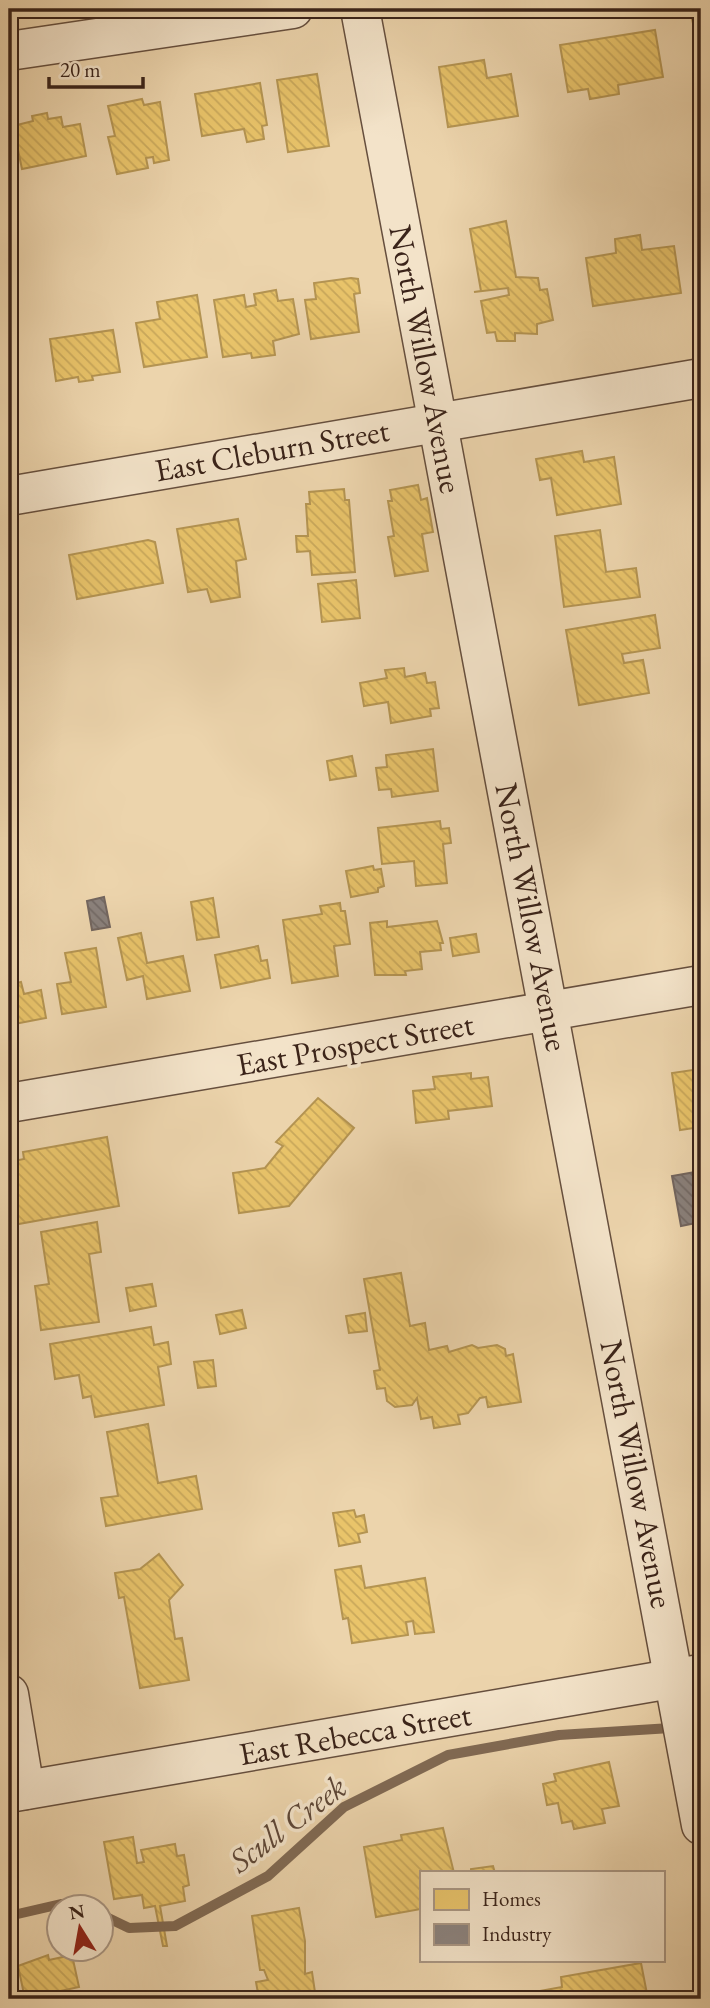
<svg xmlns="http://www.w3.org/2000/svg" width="710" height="2008" font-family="'EB Garamond',serif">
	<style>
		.homes { fill: url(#homes-back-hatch); stroke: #b49452; stroke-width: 2 }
		.industry { fill: url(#industry-back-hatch); stroke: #72655e; stroke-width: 2 }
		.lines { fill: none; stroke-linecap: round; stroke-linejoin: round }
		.stream { stroke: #806953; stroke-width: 10 }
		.minor-casing { stroke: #664f3e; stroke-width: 41 }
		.minor { stroke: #f3e3c9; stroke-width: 38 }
		.labels { text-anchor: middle; stroke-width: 7; stroke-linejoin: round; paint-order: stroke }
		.street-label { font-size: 32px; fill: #3a2319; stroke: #f3e3c9 }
		.water-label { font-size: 33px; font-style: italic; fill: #5d4636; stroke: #f3e3c9 }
	</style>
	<defs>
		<pattern id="homes-back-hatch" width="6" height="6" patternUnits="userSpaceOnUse" patternTransform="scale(1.75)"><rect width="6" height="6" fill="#e9c46a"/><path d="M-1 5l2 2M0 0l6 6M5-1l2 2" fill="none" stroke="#c9a85b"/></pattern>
		<pattern id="industry-back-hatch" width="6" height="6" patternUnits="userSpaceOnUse" patternTransform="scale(1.75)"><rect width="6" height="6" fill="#8a817c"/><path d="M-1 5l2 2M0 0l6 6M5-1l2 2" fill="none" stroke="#726965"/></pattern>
	</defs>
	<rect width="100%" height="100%" fill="#ecd4ac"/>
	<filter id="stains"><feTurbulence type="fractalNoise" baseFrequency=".00286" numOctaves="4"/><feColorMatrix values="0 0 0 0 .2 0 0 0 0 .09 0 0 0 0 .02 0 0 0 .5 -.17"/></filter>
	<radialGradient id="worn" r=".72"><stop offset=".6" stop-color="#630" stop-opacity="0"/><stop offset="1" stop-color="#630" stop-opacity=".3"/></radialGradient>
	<!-- homes -->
	<g class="homes">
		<polygon points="690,9 701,9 701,62"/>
		<polygon points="655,30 663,77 618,85 619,94 590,99 588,89 568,92 560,45"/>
		<polygon points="484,60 487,78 511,74 518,116 448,127 439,67"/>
		<polygon points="317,74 329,146 288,152 277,80"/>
		<polygon points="260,83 267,125 262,126 264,139 247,142 244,129 202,136 195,94"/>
		<polygon points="142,99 144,105 160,102 169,160 154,163 153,157 146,158 148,168 117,174 108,137 115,136 108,106"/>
		<polygon points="47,113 48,119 61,117 63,127 80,124 86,156 22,169 13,126 33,121 32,116"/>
		<polygon points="506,221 516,277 538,278 540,290 547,289 553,320 537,324 537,334 515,333 515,341 497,341 495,332 487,333 481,301 509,295 508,288 474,292 481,291 470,229"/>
		<polygon points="640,235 642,250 674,246 681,293 593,306 586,258 616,253 615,239"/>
		<polygon points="351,278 358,279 360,293 354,294 359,332 311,339 305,300 316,299 314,283"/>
		<polygon points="276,290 278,301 293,299 299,334 273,341 275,355 252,358 251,353 223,357 214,300 244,295 246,307 256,305 254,294"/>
		<polygon points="197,295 207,357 144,367 136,323 160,319 157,302"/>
		<polygon points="113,330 120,372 92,376 93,380 79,382 78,377 56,381 50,339"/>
		<polygon points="582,451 584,462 614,457 621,504 557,515 551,478 540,480 536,459"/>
		<polygon points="418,485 421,500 427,498 433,532 422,534 428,571 395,576 388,537 394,536 388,501 392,501 390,490"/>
		<polygon points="344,489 345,500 349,500 355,572 312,575 310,551 297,552 296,536 308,536 306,504 310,504 309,492"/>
		<polygon points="238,519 246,559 236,561 240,597 211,602 207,589 188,592 177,529"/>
		<polygon points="600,530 606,572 636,568 640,597 564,607 555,536"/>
		<polygon points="148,540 155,542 163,583 77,599 69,555"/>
		<polygon points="356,580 360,618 322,622 318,584"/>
		<polygon points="655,615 660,648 622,654 624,663 643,660 649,693 579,705 566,630"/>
		<polygon points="404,668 405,677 425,673 427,683 435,682 439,708 430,709 431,716 391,723 388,702 364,706 360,683 387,678 385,670"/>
		<polygon points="433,749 438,791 392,797 391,789 379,790 376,768 387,767 386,755"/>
		<polygon points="352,756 356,776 330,780 327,761"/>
		<polygon points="440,821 441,829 449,828 451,843 443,844 447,883 416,886 414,861 382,864 378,828"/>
		<polygon points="701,858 701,901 694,860"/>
		<polygon points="373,866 374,870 381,869 384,886 378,888 378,892 351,897 346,871"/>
		<polygon points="213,898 219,937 197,940 191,902"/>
		<polygon points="340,903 341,911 345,911 350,944 334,946 338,976 292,983 283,920 322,914 320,906"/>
		<polygon points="387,921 387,927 437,921 443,943 440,943 441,950 420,952 422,969 405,971 406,975 375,975 370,923"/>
		<polygon points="141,933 147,963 183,956 190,991 147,999 143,976 127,980 118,938"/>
		<polygon points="476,934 479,952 453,956 450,938"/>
		<polygon points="258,946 261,961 267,960 270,978 221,988 215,955"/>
		<polygon points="96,948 106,1007 62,1014 57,984 71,982 65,953"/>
		<polygon points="21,982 24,994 41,990 46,1018 9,1025 9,985"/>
		<polygon points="701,1041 701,1127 680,1130 672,1073 700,1069 697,1042"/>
		<polygon points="471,1073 471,1079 488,1077 492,1106 448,1111 449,1119 416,1123 413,1091 435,1089 433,1077"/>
		<polygon points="318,1098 354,1128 289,1206 239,1213 233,1173 265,1168 283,1146 276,1142"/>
		<polygon points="107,1137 119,1206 13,1225 9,1200 9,1162 24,1159 23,1152"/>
		<polygon points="97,1222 101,1252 89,1254 99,1322 41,1330 35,1286 49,1284 41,1232"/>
		<polygon points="401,1273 410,1326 425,1323 429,1350 447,1346 449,1352 472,1345 478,1348 497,1345 505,1349 506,1356 513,1354 521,1402 488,1407 486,1397 480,1398 468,1413 458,1415 460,1424 434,1428 432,1417 421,1419 417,1398 412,1405 395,1407 387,1401 385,1388 377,1389 374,1371 380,1370 364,1279"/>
		<polygon points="152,1284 156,1306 130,1311 126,1288"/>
		<polygon points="242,1310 246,1328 220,1334 216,1315"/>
		<polygon points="365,1313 367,1331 349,1333 346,1316"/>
		<polygon points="151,1327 154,1345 168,1342 171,1364 158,1367 164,1405 95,1417 91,1396 83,1398 79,1375 55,1379 50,1344"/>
		<polygon points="213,1360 216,1386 198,1388 194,1362"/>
		<polygon points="148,1424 158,1483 196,1476 202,1509 106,1526 101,1498 118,1496 107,1432"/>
		<polygon points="354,1510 356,1517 364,1515 367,1532 358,1534 360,1542 339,1546 333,1513"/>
		<polygon points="159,1554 183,1585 169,1600 175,1639 182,1638 189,1680 140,1688 124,1597 119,1598 115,1573 140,1569"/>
		<polygon points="361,1566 365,1588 425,1578 434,1632 415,1634 413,1621 406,1622 408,1635 352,1643 348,1618 343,1619 335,1570"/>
		<polygon points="609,1762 619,1806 602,1809 605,1823 574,1829 572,1821 562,1823 558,1803 547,1805 543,1784 556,1781 554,1774"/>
		<polygon points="443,1828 454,1873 421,1873 421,1909 376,1917 364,1847 402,1840 401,1835"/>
		<polygon points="133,1837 137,1863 144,1862 141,1850 175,1844 177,1856 184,1855 189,1885 183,1887 185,1901 160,1906 167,1946 163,1946 155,1906 144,1908 142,1895 114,1899 104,1842"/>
		<polygon points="493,1866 495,1873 471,1873 471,1869"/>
		<polygon points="299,1908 305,1941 305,1974 312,1972 316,1999 259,1999 256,1982 268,1980 264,1970 260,1970 252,1916"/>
		<polygon points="48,1955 49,1960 72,1955 79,1987 51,1993 52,1999 25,1999 18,1966"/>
		<polygon points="641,1963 648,1999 535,1999 534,1992 562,1987 561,1977"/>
	</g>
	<!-- industry -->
	<g class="industry">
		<polygon points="104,897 110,927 92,930 87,901"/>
		<polygon points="701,1171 701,1222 681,1226 672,1176"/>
	</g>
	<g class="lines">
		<!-- stream -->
		<g class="stream">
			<polyline points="102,1915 129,1928 175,1926 268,1876 344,1807 448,1755 559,1735 671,1728"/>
			<polyline points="9,1916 61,1904 72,1906"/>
		</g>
		<defs>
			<g id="minor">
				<polyline points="360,9 701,1825"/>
				<polyline points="9,51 293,9"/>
				<polyline points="9,496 701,378"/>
				<polyline points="9,1103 701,985"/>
				<polyline points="9,1694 25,1790"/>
				<polyline points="9,1793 700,1674"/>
			</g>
		</defs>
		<!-- minor casing -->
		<use href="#minor" class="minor-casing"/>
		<!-- minor -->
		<use href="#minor" class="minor"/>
	</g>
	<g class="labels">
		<!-- street labels -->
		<g class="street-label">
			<text transform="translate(426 359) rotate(79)" y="11">North Willow Avenue</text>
			<text transform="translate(272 450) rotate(-10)" y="11">East Cleburn Street</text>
			<text transform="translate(532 917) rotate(79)" y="11">North Willow Avenue</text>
			<text transform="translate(355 1044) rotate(-10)" y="11">East Prospect Street</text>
			<text transform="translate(637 1474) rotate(79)" y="11">North Willow Avenue</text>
			<text transform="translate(355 1734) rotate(-10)" y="11">East Rebecca Street</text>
		</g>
		<!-- water labels -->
		<g class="water-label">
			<text transform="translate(287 1823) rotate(-37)" y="12">Scull Creek</text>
		</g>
	</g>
	<!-- margin -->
	<rect width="710" height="2008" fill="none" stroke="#ecd4ac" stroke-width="35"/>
	<rect x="10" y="10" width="689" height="1987" fill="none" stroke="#3a2319" stroke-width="3.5"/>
	<rect x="18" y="18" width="675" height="1973" fill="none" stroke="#3a2319" stroke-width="2"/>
	<!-- legend -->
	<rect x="420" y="1871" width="245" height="91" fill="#f3e3c9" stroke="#a99683" stroke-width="2"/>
	<rect x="434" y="1889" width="35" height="21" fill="#e9c46a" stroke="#a99683" stroke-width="2"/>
	<text x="482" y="1906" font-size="21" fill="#3a2319">Homes</text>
	<rect x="434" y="1924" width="35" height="21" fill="#8a817c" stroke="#a99683" stroke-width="2"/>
	<text x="482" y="1941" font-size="21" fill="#3a2319">Industry</text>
	<!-- north arrow -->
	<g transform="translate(80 1928) rotate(349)"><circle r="33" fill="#f3e3c9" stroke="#a99683" stroke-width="2"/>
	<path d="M0-5L12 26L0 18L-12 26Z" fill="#8f2418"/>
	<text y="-10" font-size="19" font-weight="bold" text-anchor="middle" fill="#3a2319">N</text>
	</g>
	<!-- scale -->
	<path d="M49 77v10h94v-10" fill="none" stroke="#3a2319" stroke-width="3.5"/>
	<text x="60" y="77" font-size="21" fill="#3a2319" stroke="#f3e3c9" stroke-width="5" paint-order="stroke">20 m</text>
	<rect width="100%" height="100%" filter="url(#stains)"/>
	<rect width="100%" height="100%" fill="url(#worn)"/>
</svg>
